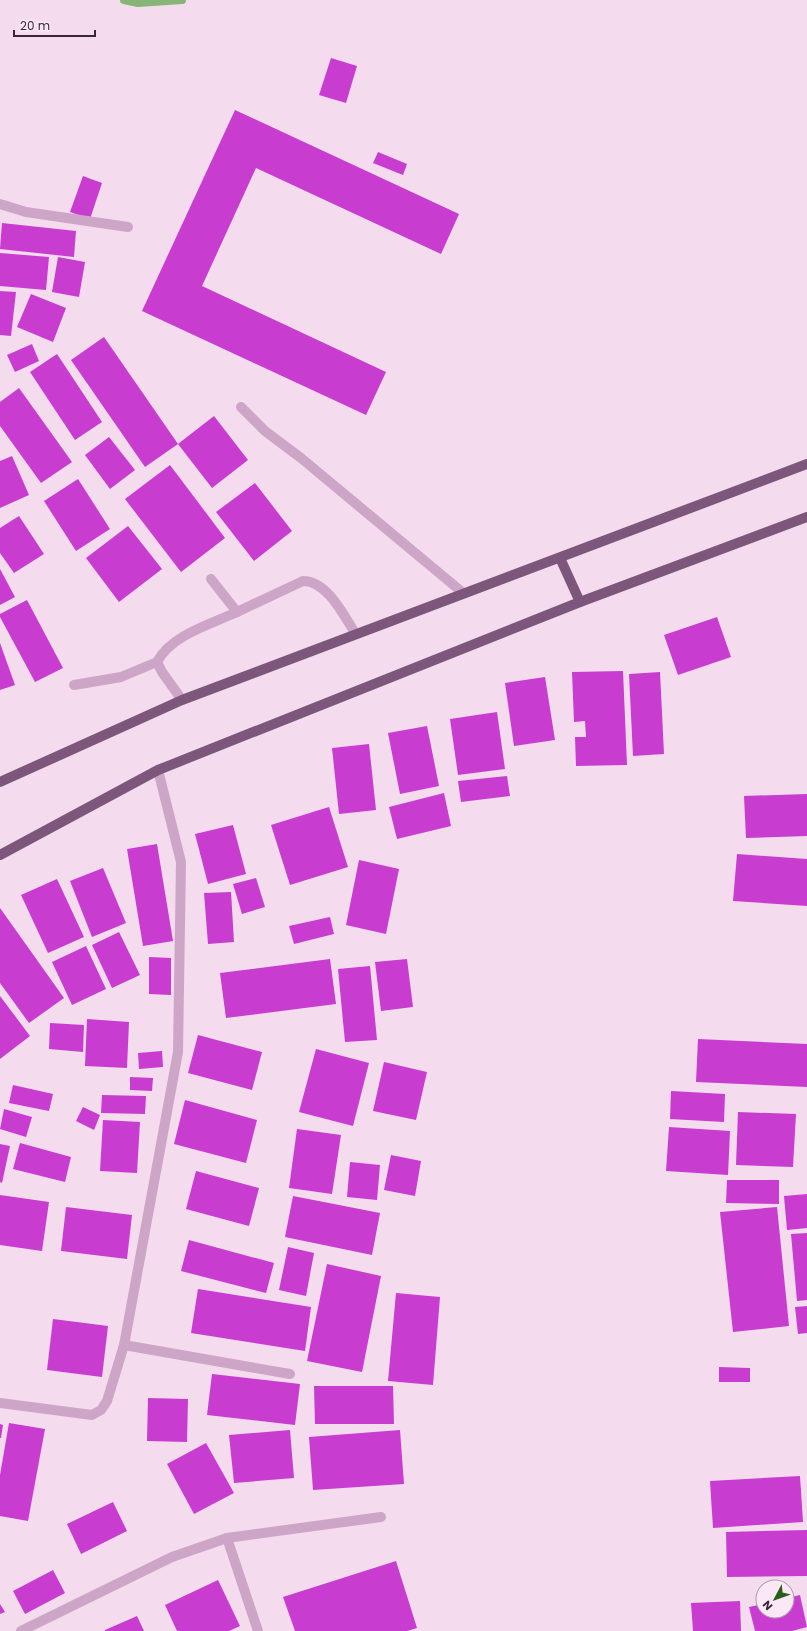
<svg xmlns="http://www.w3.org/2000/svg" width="807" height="1631" font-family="Poppins,sans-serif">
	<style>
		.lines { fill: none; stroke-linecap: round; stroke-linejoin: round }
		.stream { stroke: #87b477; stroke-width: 8 }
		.building { fill: #c83dd0 }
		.service { stroke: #cda6c7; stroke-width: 10 }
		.minor { stroke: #cda6c7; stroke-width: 10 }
		.primary { stroke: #7c577b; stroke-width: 10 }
	</style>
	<rect width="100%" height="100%" fill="#f4dbee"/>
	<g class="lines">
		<!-- stream -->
		<polyline class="stream" points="124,0 138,3 182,0"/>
	</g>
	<!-- building -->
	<g class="building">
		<polygon points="331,58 357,66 346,103 319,95"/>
		<polygon points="235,110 459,214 441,254 256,168 202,286 386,372 366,415 142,311"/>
		<polygon points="378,152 407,164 403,175 373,163"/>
		<polygon points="83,176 102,183 90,219 70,212"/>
		<polygon points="2,223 76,231 74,257 0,249"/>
		<polygon points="0,253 49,257 46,290 0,286"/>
		<polygon points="58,257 85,262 79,297 52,292"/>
		<polygon points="0,291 16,292 11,336 0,335"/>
		<polygon points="31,294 66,308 53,342 17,327"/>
		<polygon points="104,337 178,444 145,467 71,360"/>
		<polygon points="32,344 39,361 15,372 7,355"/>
		<polygon points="57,354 102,422 75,440 30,372"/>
		<polygon points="19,388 72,462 41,483 0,426 0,402"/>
		<polygon points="214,416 248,460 212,488 178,444"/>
		<polygon points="109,437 135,470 110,489 85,455"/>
		<polygon points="12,456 29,495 0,508 0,461"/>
		<polygon points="170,465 225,538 181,572 125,499"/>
		<polygon points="78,479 110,529 76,551 44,501"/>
		<polygon points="255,483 292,531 254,561 216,512"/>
		<polygon points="19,516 44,554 14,573 0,553 0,528"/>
		<polygon points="128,526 162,569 119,602 86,558"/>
		<polygon points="0,569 15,597 0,605"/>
		<polygon points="27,600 63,668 35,682 0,617 0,614"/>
		<polygon points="717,617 731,657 678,675 664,635"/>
		<polygon points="0,643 15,685 0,690"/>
		<polygon points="623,671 627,765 576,766 575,737 586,737 585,721 574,722 572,672"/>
		<polygon points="660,672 664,754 633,756 629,674"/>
		<polygon points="545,677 555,740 514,746 505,683"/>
		<polygon points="497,712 505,769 458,775 450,719"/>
		<polygon points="427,726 439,786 400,794 388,733"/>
		<polygon points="369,744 376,810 339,814 332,748"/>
		<polygon points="507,776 510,796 461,802 458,781"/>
		<polygon points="444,793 451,826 397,839 389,807"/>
		<polygon points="807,794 807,836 746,838 744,796"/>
		<polygon points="329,807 348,867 290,885 271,825"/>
		<polygon points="233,825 246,874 208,884 195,834"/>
		<polygon points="157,844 173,941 143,946 127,849"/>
		<polygon points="737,854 807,859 807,906 733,901"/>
		<polygon points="359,860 399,869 386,934 346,925"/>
		<polygon points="103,868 126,923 92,937 70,881"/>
		<polygon points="256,878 265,907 242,914 233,884"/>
		<polygon points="57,879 84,937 48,953 21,895"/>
		<polygon points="231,892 234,942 208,944 204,893"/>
		<polygon points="0,908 64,998 29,1023 0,983"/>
		<polygon points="330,917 334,934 294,944 289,926"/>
		<polygon points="119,932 140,975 112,988 92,945"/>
		<polygon points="86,946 106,989 72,1005 52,962"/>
		<polygon points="149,957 171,958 171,995 149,994"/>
		<polygon points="330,959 336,1004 226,1018 220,973"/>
		<polygon points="407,959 413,1007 381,1011 375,962"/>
		<polygon points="370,966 377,1040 345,1042 338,969"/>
		<polygon points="0,996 30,1036 0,1059"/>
		<polygon points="87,1019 129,1022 127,1068 85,1066"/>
		<polygon points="50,1023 84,1025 83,1052 49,1049"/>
		<polygon points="198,1035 262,1052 252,1090 188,1073"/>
		<polygon points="698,1039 807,1044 807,1087 696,1082"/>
		<polygon points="316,1049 369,1063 353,1126 299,1112"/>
		<polygon points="162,1051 163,1067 139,1069 138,1053"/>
		<polygon points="384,1062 427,1072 416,1120 373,1111"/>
		<polygon points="130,1077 153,1078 152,1091 130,1090"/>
		<polygon points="13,1085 53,1094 49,1111 9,1103"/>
		<polygon points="671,1091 725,1094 724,1122 670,1119"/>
		<polygon points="102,1095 146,1096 145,1114 101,1113"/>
		<polygon points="185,1100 257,1120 246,1163 174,1144"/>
		<polygon points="83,1107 100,1115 94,1130 76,1121"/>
		<polygon points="4,1109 32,1117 26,1137 0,1129"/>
		<polygon points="738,1112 796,1114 793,1167 736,1165"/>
		<polygon points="103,1120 140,1122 137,1173 100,1171"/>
		<polygon points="669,1127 730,1131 728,1175 666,1171"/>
		<polygon points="297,1129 341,1135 332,1194 289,1188"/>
		<polygon points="20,1143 71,1157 65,1182 13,1169"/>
		<polygon points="0,1144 10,1146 2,1183 0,1182"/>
		<polygon points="391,1155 421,1161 415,1196 384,1190"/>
		<polygon points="350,1162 380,1165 377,1200 347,1197"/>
		<polygon points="196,1171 259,1188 249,1226 186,1209"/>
		<polygon points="727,1180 779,1180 779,1204 726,1203"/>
		<polygon points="807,1194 807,1228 787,1230 784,1196"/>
		<polygon points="0,1195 49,1202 42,1251 0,1245"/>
		<polygon points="293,1196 380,1213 372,1255 285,1237"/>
		<polygon points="66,1207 132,1215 127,1259 61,1251"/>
		<polygon points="777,1207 789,1326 733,1332 720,1212"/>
		<polygon points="807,1233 807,1300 797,1301 791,1234"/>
		<polygon points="189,1240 274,1263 266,1293 181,1271"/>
		<polygon points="288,1247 314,1253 306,1296 279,1290"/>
		<polygon points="327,1264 381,1276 362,1372 307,1361"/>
		<polygon points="198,1289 311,1307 305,1351 191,1333"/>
		<polygon points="396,1293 440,1297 433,1385 388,1381"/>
		<polygon points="807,1306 807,1333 798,1334 795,1307"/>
		<polygon points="53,1319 108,1326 102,1377 47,1370"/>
		<polygon points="719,1367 750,1368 750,1382 719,1382"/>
		<polygon points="212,1374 300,1384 295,1425 207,1415"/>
		<polygon points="314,1386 393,1386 394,1424 315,1424"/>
		<polygon points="148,1398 188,1399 187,1442 147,1441"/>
		<polygon points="9,1423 45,1429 28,1521 0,1516 0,1475"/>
		<polygon points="0,1424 3,1425 1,1438 0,1438"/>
		<polygon points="290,1430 294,1478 234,1483 229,1435"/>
		<polygon points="400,1430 404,1484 313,1490 309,1437"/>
		<polygon points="206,1443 234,1493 194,1514 167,1464"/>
		<polygon points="800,1476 803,1522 713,1528 710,1481"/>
		<polygon points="113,1502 127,1531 81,1554 67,1524"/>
		<polygon points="807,1530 807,1576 727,1577 726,1532"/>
		<polygon points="396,1561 417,1628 407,1631 295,1631 283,1597"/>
		<polygon points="53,1570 65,1593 25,1614 13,1591"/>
		<polygon points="218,1580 240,1626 229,1631 177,1631 165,1605"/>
		<polygon points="800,1595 807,1627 792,1631 755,1631 749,1607 763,1604 763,1611 787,1611 787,1598"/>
		<polygon points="740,1601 741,1631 693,1631 691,1603"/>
		<polygon points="0,1604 5,1612 0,1614"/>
		<polygon points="137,1616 144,1631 105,1631 105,1630"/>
	</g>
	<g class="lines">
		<!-- service -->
		<g class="service">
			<polyline points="241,407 265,431 301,458 462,592"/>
			<path d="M211 579 237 612 303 581C327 581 343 614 355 633"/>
			<path d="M157 662C171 635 211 624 237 612"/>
			<polyline points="74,685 121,677 157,662 162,672 182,700"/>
		</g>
		<!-- minor -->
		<g class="minor">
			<polyline points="0,204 26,212 128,227"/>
			<polyline points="124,1345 290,1374"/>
			<polyline points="0,1403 92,1415 101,1410 107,1401 124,1345 178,1052 181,862 158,770"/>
			<polyline points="227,1538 258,1631"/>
			<polyline points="21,1631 172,1557 227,1538 381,1517"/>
		</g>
		<!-- primary -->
		<g class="primary">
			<polyline points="560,558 580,602"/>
			<polyline points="0,782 182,700 807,464"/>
			<polyline points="0,855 158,770 580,602 807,517"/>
		</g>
	</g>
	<!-- north arrow -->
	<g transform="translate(775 1599) rotate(229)"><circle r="19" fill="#fbe8f7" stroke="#ad9bab"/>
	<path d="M0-3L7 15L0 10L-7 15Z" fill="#295e19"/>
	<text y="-6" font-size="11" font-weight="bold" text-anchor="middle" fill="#392738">N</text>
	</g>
	<!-- scale -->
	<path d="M14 30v6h81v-6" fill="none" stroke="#392738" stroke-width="2"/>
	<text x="20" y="30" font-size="12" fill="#392738" stroke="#fbe8f7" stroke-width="3" paint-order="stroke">20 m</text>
</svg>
